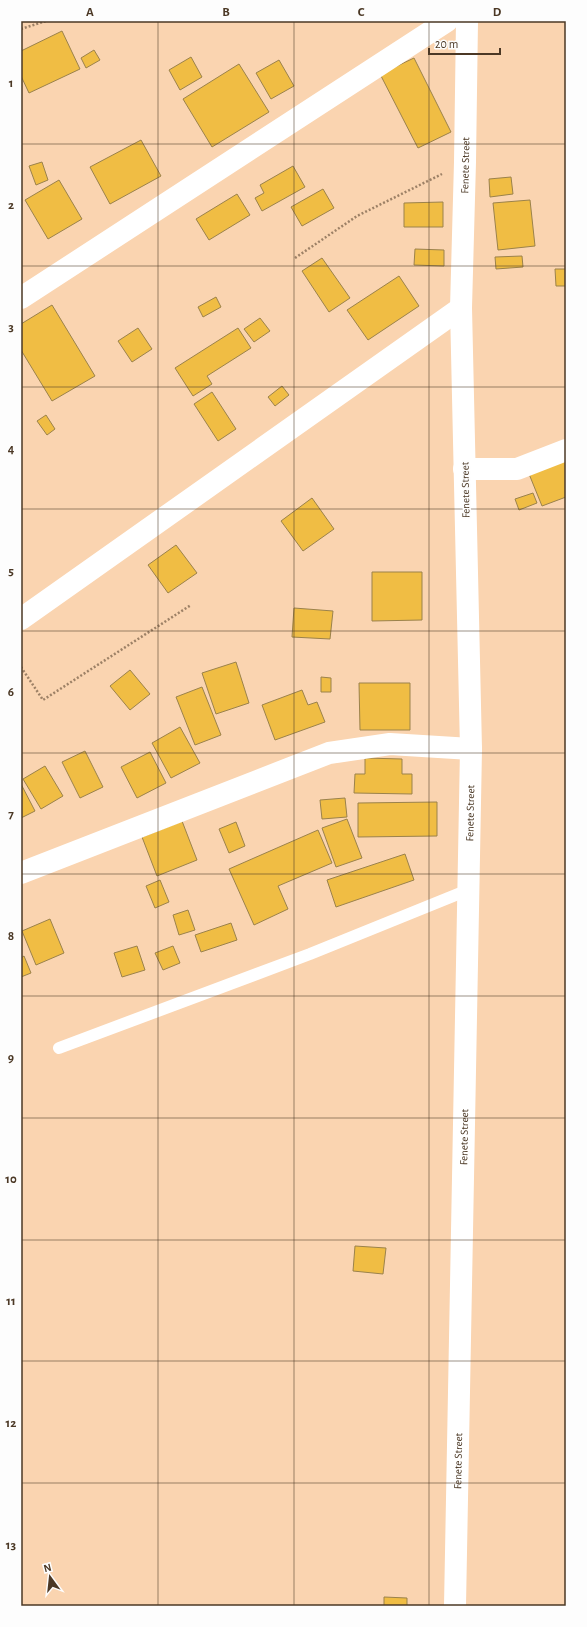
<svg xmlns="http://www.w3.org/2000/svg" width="587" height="1627" font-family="'Alegreya Sans',sans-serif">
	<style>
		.building { fill: #f0bd44; stroke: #9b824b }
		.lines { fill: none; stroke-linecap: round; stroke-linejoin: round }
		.path { stroke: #9d8166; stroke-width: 2.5; stroke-dasharray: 2 2; stroke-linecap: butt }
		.lane { stroke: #fff; stroke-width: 12 }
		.street { stroke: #fff; stroke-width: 22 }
		.secondary { stroke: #fff; stroke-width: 22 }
		.grid { fill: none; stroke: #4b3825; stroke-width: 1; stroke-opacity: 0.55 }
		.labels { text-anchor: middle; stroke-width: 3.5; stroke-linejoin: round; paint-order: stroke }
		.street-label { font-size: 11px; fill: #4b3825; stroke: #fdfdfd }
		.neatline { fill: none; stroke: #4b3825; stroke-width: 1.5 }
		.grid-label { font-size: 13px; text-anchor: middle; font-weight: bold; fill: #4b3825 }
	</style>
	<rect width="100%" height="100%" fill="#fad4b0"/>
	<!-- building -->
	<g class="building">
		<polygon points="62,31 80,69 29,93 21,76 21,51"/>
		<polygon points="94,50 100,60 86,68 81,58"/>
		<polygon points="191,57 202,77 180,90 169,70"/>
		<polygon points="414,58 451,132 418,148 380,74"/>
		<polygon points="279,60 294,86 271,99 256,73"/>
		<polygon points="239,64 269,112 212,147 183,99"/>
		<polygon points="141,140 161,176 110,204 90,167"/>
		<polygon points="42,162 48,180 36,185 29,166"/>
		<polygon points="293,166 305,187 262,211 255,198 264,193 260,185"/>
		<polygon points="511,177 513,194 490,197 489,179"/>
		<polygon points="59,180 82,219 48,239 25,200"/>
		<polygon points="323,189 334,208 302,226 291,207"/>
		<polygon points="237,194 250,215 209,240 196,219"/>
		<polygon points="530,200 535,246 498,250 493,203"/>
		<polygon points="443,202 443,227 404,227 404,203"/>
		<polygon points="415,249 444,250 444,266 414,265"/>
		<polygon points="522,256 523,267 496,269 495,257"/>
		<polygon points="322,258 350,298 329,312 302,271"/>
		<polygon points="555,269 566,269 566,286 556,286"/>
		<polygon points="399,276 419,306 368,340 347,310"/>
		<polygon points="216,297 221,307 203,317 198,307"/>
		<polygon points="52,305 95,376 52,401 21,350 21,324"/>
		<polygon points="260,318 270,331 254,342 244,329"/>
		<polygon points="138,328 152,349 132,362 118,341"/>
		<polygon points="238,328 251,348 207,376 212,384 193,396 175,368"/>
		<polygon points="282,386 289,395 275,406 268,397"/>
		<polygon points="212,392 236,429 218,441 194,404"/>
		<polygon points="46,415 55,429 47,435 37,421"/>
		<polygon points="566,455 566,497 542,506 527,469"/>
		<polygon points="533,493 537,503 519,510 515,499"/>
		<polygon points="312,498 334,529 303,551 281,521"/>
		<polygon points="176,545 197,573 168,593 148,565"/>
		<polygon points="372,572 422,572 422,620 372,621"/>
		<polygon points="294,608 333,611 330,639 292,637"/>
		<polygon points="236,662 249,703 216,714 202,673"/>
		<polygon points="130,670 150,694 130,710 110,686"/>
		<polygon points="321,677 331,678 331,692 321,692"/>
		<polygon points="359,683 410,683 410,730 360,730"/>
		<polygon points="202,687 221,735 195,745 176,697"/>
		<polygon points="302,690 308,705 317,702 325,722 275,740 262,705"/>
		<polygon points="180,727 200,763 171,778 152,743"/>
		<polygon points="85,751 103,787 80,798 62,762"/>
		<polygon points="150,752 166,783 137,798 121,767"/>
		<polygon points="365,758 402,759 402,774 412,774 412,794 354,793 355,774 365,774"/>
		<polygon points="45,766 63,796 41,809 23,779"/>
		<polygon points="21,784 35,811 21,818"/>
		<polygon points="345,798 347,817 322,819 320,800"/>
		<polygon points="437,802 437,836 358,837 358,803"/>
		<polygon points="347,819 362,858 336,867 322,828"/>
		<polygon points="182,821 197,860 157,876 142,837"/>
		<polygon points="236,822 245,846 229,853 219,829"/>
		<polygon points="318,830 332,863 278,886 288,909 254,925 229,869"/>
		<polygon points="405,854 414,880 336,907 327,880"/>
		<polygon points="160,880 169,902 155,908 146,886"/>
		<polygon points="188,910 195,930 179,935 173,915"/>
		<polygon points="50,919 64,953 36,965 22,931"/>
		<polygon points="231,923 237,940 201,952 195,935"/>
		<polygon points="137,946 145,970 122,977 114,953"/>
		<polygon points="173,946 180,963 163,970 155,953"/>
		<polygon points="24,956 31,973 21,977 21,958"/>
		<polygon points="355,1246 386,1248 383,1274 353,1271"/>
		<polygon points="384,1597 407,1598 407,1606 384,1606"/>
	</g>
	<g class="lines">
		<!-- path -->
		<g class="path">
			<polyline points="21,29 46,21"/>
			<polyline points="295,258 357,216 442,174"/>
			<polyline points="21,667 43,700 191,605"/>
		</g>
		<!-- lane -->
		<polyline class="lane" points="59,1048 310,954 468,890"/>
		<!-- street -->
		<g class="street">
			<polyline points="21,298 447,21"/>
			<polyline points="464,469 517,469 566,450"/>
			<polyline points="21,619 461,308"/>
			<polyline points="21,873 329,753 390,744 471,749"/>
		</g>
		<!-- secondary -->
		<path class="secondary" id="s1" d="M455 1606 471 749 461 308 465 162 467 21"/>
	</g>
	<!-- grid -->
	<path class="grid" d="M158 21V1606M294 21V1606M429 21V1606M21 144H566M21 266H566M21 387H566M21 509H566M21 631H566M21 753H566M21 874H566M21 996H566M21 1118H566M21 1240H566M21 1361H566M21 1483H566"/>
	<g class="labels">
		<!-- street labels -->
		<g class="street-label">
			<text dy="4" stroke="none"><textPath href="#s1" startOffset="1441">Fenete Street</textPath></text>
			<text transform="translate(465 490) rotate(-91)" y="4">Fenete Street</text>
			<text dy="4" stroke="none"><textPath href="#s1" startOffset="793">Fenete Street</textPath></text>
			<text dy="4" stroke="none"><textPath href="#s1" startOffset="469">Fenete Street</textPath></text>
			<text dy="4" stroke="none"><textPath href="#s1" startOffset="145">Fenete Street</textPath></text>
		</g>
	</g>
	<!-- border -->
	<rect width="587" height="1627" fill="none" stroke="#fdfdfd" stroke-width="44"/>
	<!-- north arrow -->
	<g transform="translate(50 1577) rotate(345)" stroke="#fdfdfd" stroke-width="3" paint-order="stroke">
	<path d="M0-3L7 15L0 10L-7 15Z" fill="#4b3825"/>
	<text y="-6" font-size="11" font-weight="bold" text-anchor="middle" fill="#4b3825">N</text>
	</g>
	<!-- scale -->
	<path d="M429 48v6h71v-6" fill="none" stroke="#4b3825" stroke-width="2"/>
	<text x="435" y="48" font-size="12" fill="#4b3825" stroke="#fdfdfd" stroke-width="3" paint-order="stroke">20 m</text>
	<rect x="22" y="22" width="543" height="1583" class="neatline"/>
	<g class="grid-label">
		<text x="90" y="16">A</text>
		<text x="226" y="16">B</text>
		<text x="361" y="16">C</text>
		<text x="497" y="16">D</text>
		<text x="11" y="87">1</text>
		<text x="11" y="209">2</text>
		<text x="11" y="331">3</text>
		<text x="11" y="453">4</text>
		<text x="11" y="575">5</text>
		<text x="11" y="696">6</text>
		<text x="11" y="818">7</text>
		<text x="11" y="940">8</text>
		<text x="11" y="1062">9</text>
		<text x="11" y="1183">10</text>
		<text x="11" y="1305">11</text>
		<text x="11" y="1427">12</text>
		<text x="11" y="1549">13</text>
	</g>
</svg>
